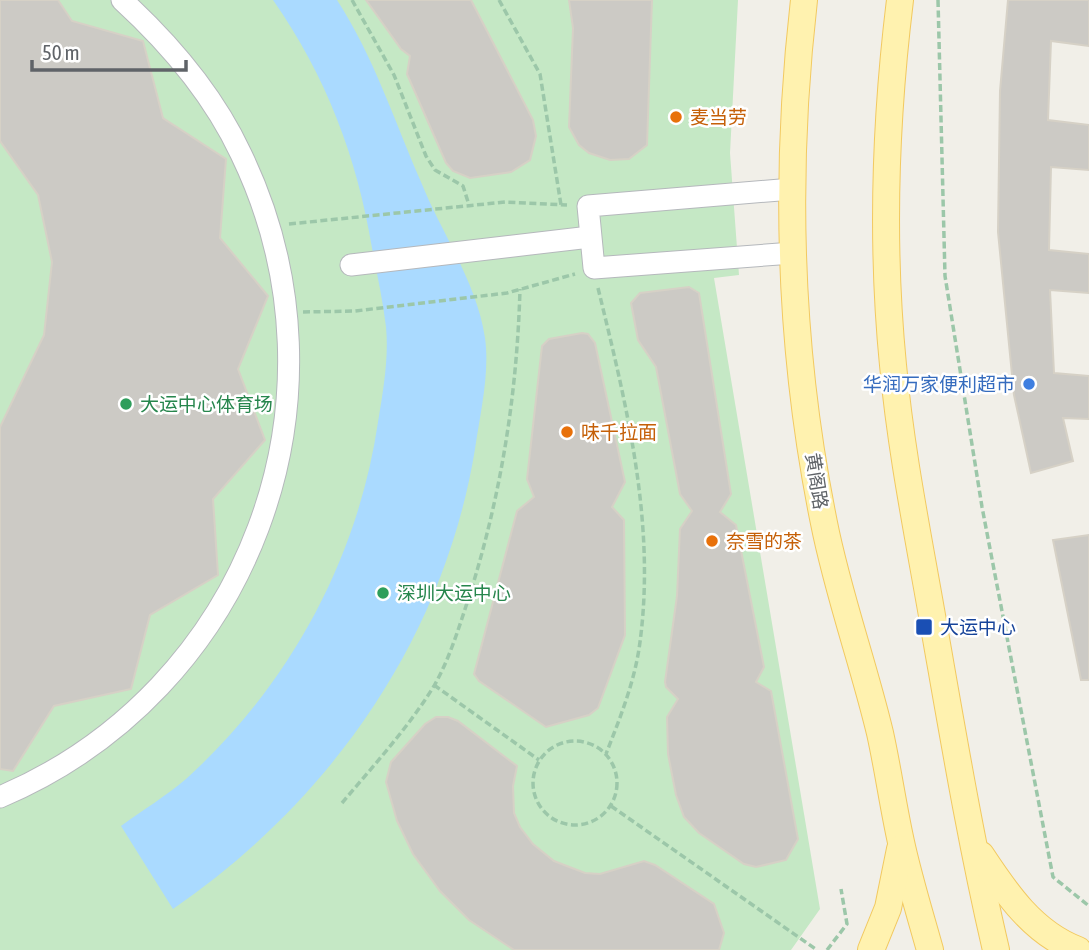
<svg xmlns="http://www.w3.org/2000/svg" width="1089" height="950" font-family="'Asap Condensed','Noto Sans SC',sans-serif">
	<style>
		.green { fill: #c5e8c5 }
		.water { fill: #aadaff }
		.building { fill: #cccac5; stroke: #d6d1c6; stroke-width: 2 }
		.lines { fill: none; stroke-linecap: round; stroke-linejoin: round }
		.minor-casing { stroke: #b5b8bc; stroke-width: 23 }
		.major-casing { stroke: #f2c960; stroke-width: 28 }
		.path { stroke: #9cc7a9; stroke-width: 3.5; stroke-dasharray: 7 3.5; stroke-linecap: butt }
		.minor { stroke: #fff; stroke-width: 21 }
		.major { stroke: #fff2af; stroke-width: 26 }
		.food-dot { fill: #e8710a; stroke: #fff; stroke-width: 2.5 }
		.shop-dot { fill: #3f7fe0; stroke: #fff; stroke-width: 2.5 }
		.leisure-dot { fill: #2e9e5b; stroke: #fff; stroke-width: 2.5 }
		.transit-dot { fill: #1a4fb4; stroke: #fff; stroke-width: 2.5 }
		.labels { text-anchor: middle; stroke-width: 5; stroke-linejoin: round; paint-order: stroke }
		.food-label { font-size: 19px; fill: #c56008; stroke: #fff; text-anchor: start }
		.shop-label { font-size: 19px; fill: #366cbe; stroke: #fff; text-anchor: end }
		.leisure-label { font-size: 19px; fill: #27864d; stroke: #fff; text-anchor: start }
		.street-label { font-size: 19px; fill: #5f6368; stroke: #fff }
		.transit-label { font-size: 19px; fill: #164399; stroke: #fff; text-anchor: start }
	</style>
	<rect width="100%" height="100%" fill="#f1efe8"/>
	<!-- green -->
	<polygon class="green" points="0,0 738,0 730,153 739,275 714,278 820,909 791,950 0,950"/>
	<!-- water -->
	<path class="water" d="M273 0H337C374 57 394 120 421 182 442 234 477 283 485 338 490 373 480 414 475 449 444 639 330 801 173 909L121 826C143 810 166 796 186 779 289 686 358 559 378 422 383 392 389 358 386 327 383 301 377 274 372 248 357 157 326 76 273 0Z"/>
	<!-- building -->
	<g class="building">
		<polygon points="0,0 58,0 72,21 143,41 163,118 226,159 220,238 268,296 238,369 265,440 213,499 218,575 150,615 131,689 54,706 13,771 0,769 0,427 44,335 52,262 38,195 0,141"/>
		<polygon points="366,0 471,0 533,120 536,136 530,160 511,172 470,178 453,171 446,163 407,74 410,56 401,49"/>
		<polygon points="569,0 652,0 647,145 629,159 610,160 589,153 579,145 569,127 573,28"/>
		<polygon points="1008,0 1089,0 1089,46 1051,41 1048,120 1089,125 1089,170 1051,167 1049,250 1089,254 1089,293 1050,290 1054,373 1089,376 1089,419 1063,418 1073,461 1031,473 1014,395 998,232 1000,91"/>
		<polygon points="689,287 699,293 731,494 720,512 736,525 764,667 756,682 771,691 798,839 786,860 756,867 744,864 699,833 684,817 676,795 668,754 667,717 678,699 666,687 665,682 677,596 680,529 692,511 680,494 656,367 638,340 631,303 640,293"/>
		<polygon points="582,333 588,334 595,343 625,482 612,507 624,520 625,635 598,708 589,715 546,727 479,681 474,674 517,511 534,497 527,479 542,346 549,339"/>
		<polygon points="1089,535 1089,680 1081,680 1053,540"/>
		<polygon points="436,717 448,717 458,721 517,766 513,786 514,813 520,827 533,844 554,861 585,873 600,874 644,861 655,865 714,904 724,933 719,950 514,950 469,920 440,891 413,854 397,821 386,782 391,762 425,724"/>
	</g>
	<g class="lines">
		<defs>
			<g id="minor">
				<polyline points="792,189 588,206 594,268 793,253"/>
				<polyline points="351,265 590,237"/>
				<path d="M0 797C250 691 359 398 241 154 213 94 170 44 122 0"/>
			</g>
			<g id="major">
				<path d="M804 0C784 174 789 351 824 523 838 594 863 662 880 733 888 769 893 806 901 842 909 879 920 914 930 950"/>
				<path d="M900 0C885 122 881 243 893 365 901 453 919 540 934 627 953 735 971 843 996 950"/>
				<path d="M981 855C1006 893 1033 933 1078 950"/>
				<polyline points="871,950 888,908 900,849"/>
			</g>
		</defs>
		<!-- minor casing -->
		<use href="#minor" class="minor-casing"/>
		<!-- major casing -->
		<use href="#major" class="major-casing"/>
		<!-- path -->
		<g class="path">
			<polyline points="352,0 394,75 426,156 435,170 463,186 469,205"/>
			<polyline points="499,0 540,74 561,205"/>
			<polyline points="938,0 945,276 982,507 1053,877 1089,906"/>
			<polyline points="289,224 505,202 567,205"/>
			<path d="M598 288C626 403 656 522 640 642 635 681 620 718 606 754"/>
			<polyline points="303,312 355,311 507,293 575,274"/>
			<polyline points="434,685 539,760"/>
			<circle cx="575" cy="783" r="42"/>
			<path d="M342 803C374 765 408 728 434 686 450 658 459 627 469 597 501 496 517 395 520 289"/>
			<polyline points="611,806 817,950"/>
			<polyline points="827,950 847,924 841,889"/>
		</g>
		<!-- minor -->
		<use href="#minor" class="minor"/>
		<!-- major -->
		<use href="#major" class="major"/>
	</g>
	<!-- markers -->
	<g class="food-dot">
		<circle cx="676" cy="117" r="7"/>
		<circle cx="567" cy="432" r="7"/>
		<circle cx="712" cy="541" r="7"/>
	</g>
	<circle class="shop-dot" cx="1029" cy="384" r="7"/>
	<g class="leisure-dot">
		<circle cx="126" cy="404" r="7"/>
		<circle cx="383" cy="593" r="7"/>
	</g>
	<rect class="transit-dot" x="915" y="618" width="18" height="18" rx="3.5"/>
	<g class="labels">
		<!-- food labels -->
		<g class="food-label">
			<text x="690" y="124">麦当劳</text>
			<text x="581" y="439">味千拉面</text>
			<text x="726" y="548">奈雪的茶</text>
		</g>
		<!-- shop labels -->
		<g class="shop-label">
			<text x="1015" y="391">华润万家便利超市</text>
		</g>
		<!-- leisure labels -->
		<g class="leisure-label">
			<text x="140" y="411">大运中心体育场</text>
			<text x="397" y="600">深圳大运中心</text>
		</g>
		<!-- street labels -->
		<g class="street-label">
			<text transform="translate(817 481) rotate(81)" y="7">黄阁路</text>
		</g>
		<!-- transit labels -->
		<g class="transit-label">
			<text x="940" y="634">大运中心</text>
		</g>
	</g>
	<!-- scale -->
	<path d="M32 60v10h154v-10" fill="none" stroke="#5f6368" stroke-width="3.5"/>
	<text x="42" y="60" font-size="21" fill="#5f6368" stroke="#ffffff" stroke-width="5" paint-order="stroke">50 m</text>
</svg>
